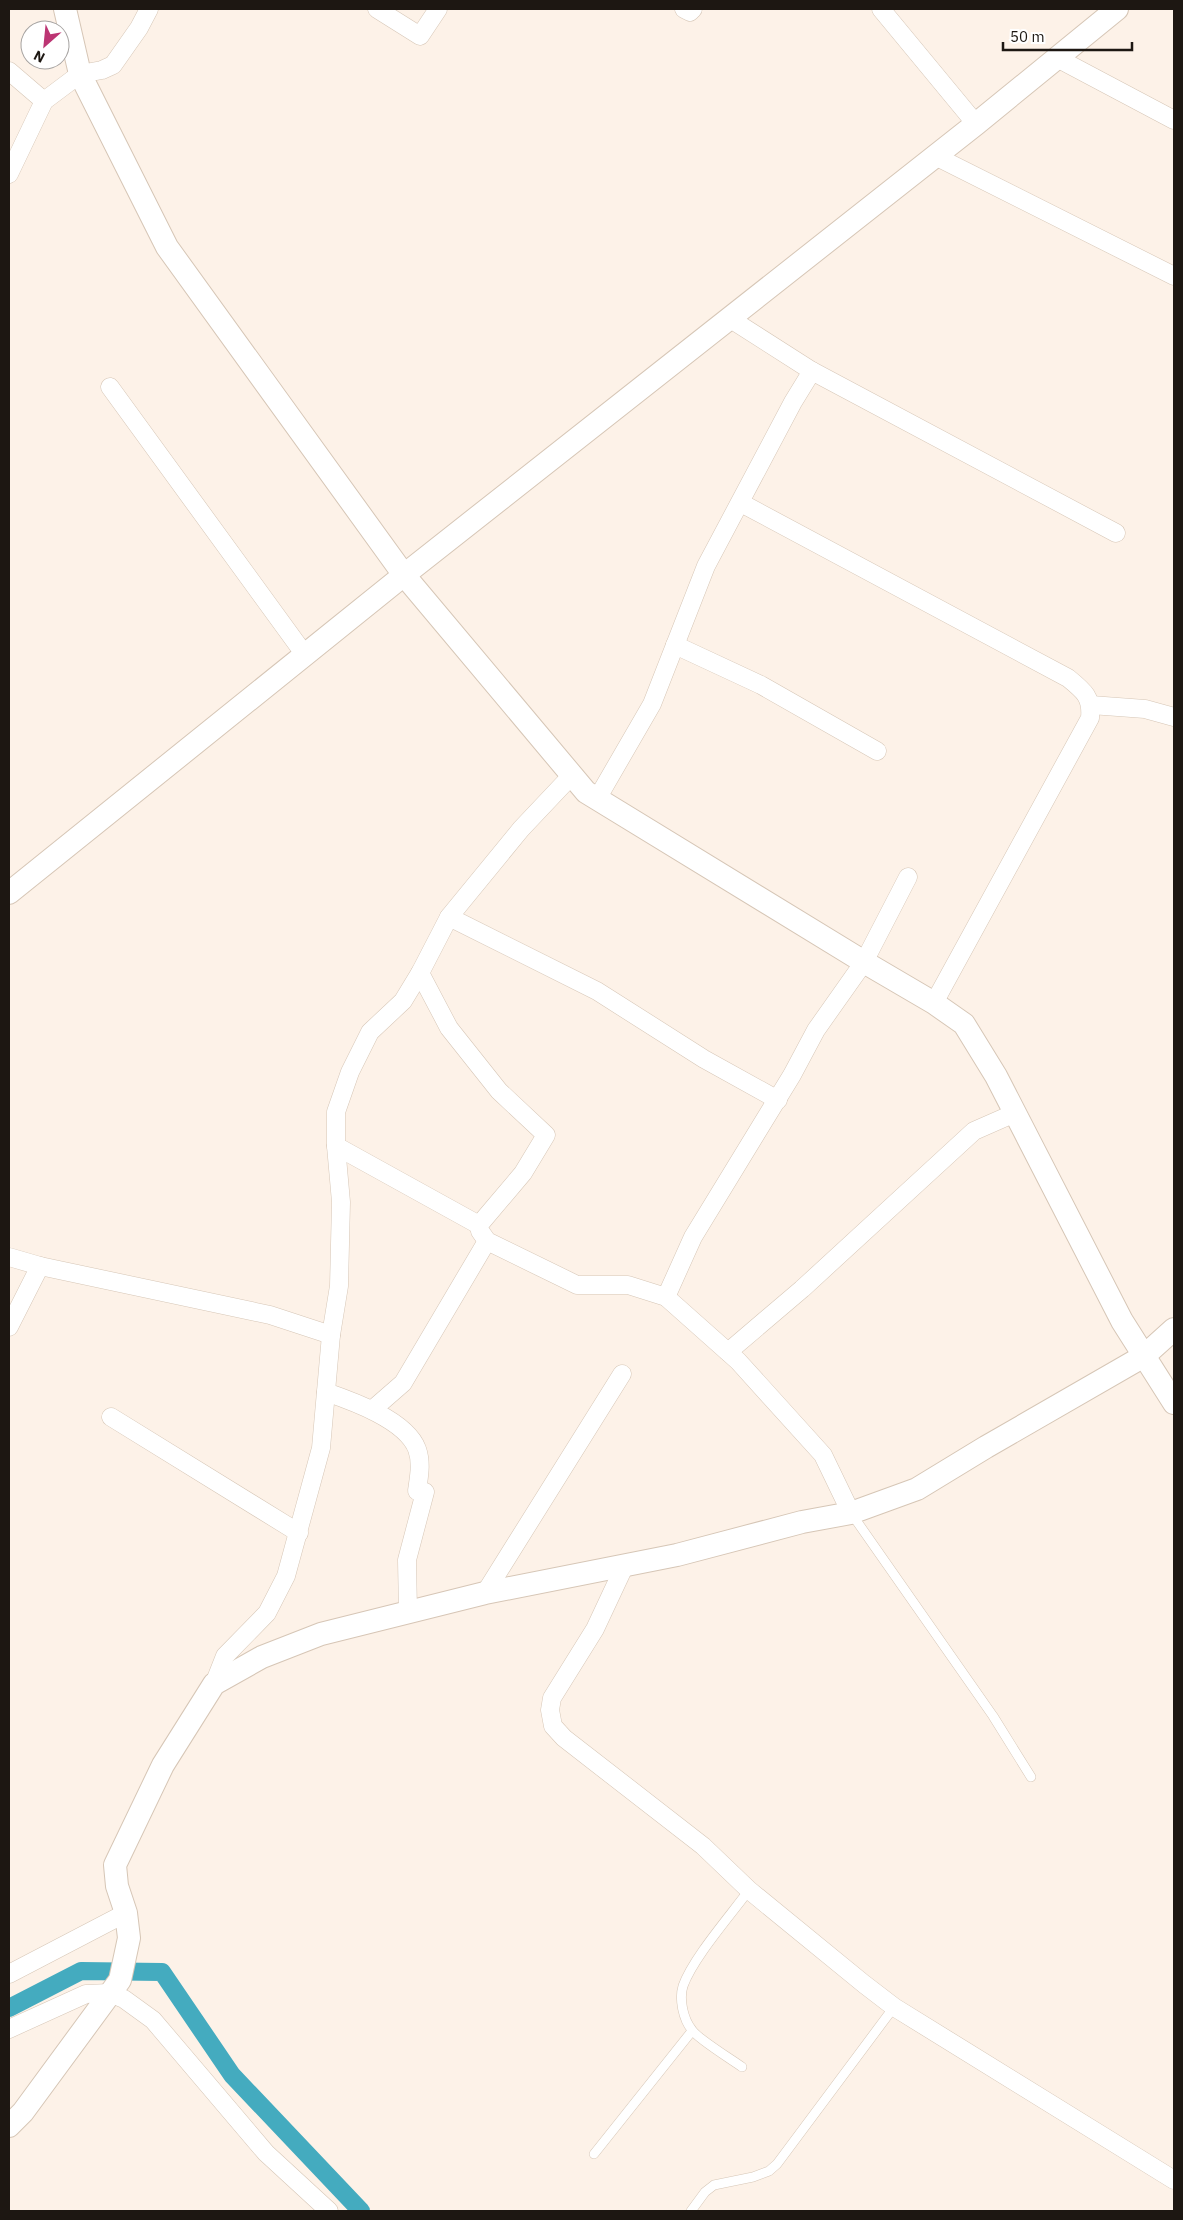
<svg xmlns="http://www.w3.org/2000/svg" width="1183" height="2220" font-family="'IBM Plex Sans',sans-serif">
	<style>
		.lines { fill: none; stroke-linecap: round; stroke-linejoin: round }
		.canal { stroke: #44abbf; stroke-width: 18 }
		.service-casing { stroke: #d6c6b6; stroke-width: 10 }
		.minor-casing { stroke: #d6c6b6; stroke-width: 19 }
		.tertiary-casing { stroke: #d6c6b6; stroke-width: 24 }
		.service { stroke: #fff; stroke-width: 9 }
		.minor { stroke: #fff; stroke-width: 18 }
		.tertiary { stroke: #fff; stroke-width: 22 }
	</style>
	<rect width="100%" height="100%" fill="#fdf2e8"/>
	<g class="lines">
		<!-- canal -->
		<polyline class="canal" points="9,2008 81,1971 162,1972 232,2075 361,2211"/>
		<defs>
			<g id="service">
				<polyline points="851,1513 993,1716 1031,1777"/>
				<path d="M742 2067C731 2059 698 2039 692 2030 683 2019 679 1999 683 1986 693 1958 730 1916 749 1890"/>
				<polyline points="594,2154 692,2031"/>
				<polyline points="691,2211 705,2192 714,2185 753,2177 769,2171 777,2164 894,2007"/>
			</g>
			<g id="minor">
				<polyline points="377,9 420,36 438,9"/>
				<polyline points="684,9 690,12 693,9"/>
				<polyline points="881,9 976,124"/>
				<polyline points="1057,58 1174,120"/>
				<polyline points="9,71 44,101"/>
				<polyline points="935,156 1174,276"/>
				<polyline points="9,174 44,101 80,74 102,70 113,65 139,28 149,9"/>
				<polyline points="729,318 812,371 1116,533"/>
				<polyline points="110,387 305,655"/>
				<path d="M741 503 1068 678C1084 691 1092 697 1090 718L934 1003"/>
				<polyline points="675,645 761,685 877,751"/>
				<polyline points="1091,705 1145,709 1174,717"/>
				<polyline points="597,799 652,704 706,566 793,402 812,371"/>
				<polyline points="449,917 597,991 704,1059 778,1100"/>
				<polyline points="420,973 449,1028 499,1091 546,1135 523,1173 479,1225 480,1231 487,1241 577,1285 628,1285 666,1297 738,1361 823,1455 851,1513"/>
				<polyline points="336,1146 479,1225"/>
				<polyline points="9,1257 40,1266 270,1315 331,1335"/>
				<polyline points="666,1297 693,1237 792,1075 816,1030 864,962 908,877"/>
				<polyline points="9,1327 40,1266"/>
				<polyline points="728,1352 802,1289 974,1131 1015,1113"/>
				<path d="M326 1392C352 1401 406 1420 417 1449 422 1463 419 1476 417 1491"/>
				<polyline points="372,1410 403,1383 487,1241"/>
				<polyline points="111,1417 299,1533"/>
				<polyline points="625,1565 595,1629 552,1698 550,1710 553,1726 564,1738 703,1846 749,1890 864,1984 894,2007 1174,2180"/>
				<polyline points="485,1593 622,1374"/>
				<polyline points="408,1612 407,1560 425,1492"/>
				<polyline points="214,1684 225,1656 267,1613 286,1576 321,1448 331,1335 339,1286 341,1202 336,1146 336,1112 350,1072 370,1032 403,1001 420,973 449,917 521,829 572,775"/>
				<polyline points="9,1974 126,1913"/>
				<polyline points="9,2029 86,1994 110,1993 124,1999 153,2020 266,2153 329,2211"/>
			</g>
			<g id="tertiary">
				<polyline points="65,9 80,74 167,247 404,575 586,792 864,962 934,1003 964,1024 996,1076 1122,1321 1174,1403"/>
				<polyline points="9,893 404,575 976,124 1117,9"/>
				<polyline points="9,2126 23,2112 120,1980 129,1938 126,1913 117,1886 115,1865 163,1765 214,1684 262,1657 321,1634 485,1593 677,1555 802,1522 851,1513 917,1489 986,1447 1144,1356 1174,1329"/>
			</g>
		</defs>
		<!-- service casing -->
		<use href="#service" class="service-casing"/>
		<!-- minor casing -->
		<use href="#minor" class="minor-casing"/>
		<!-- tertiary casing -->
		<use href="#tertiary" class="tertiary-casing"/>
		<!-- service -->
		<use href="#service" class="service"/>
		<!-- minor -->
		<use href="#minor" class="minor"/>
		<!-- tertiary -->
		<use href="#tertiary" class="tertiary"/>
	</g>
	<!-- border -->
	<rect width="1183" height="2220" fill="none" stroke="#1d1712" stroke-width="20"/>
	<!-- north arrow -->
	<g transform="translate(45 45) rotate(207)"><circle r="24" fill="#ffffff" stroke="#a5a2a0"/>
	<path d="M0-4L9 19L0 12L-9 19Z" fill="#bc3573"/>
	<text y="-8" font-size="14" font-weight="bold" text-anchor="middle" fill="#1d1712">N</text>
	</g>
	<!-- scale -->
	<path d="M1003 42v8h129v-8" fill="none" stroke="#1d1712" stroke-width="2.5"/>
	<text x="1010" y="42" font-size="15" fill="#1d1712" stroke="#ffffff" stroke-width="4" paint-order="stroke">50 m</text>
</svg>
